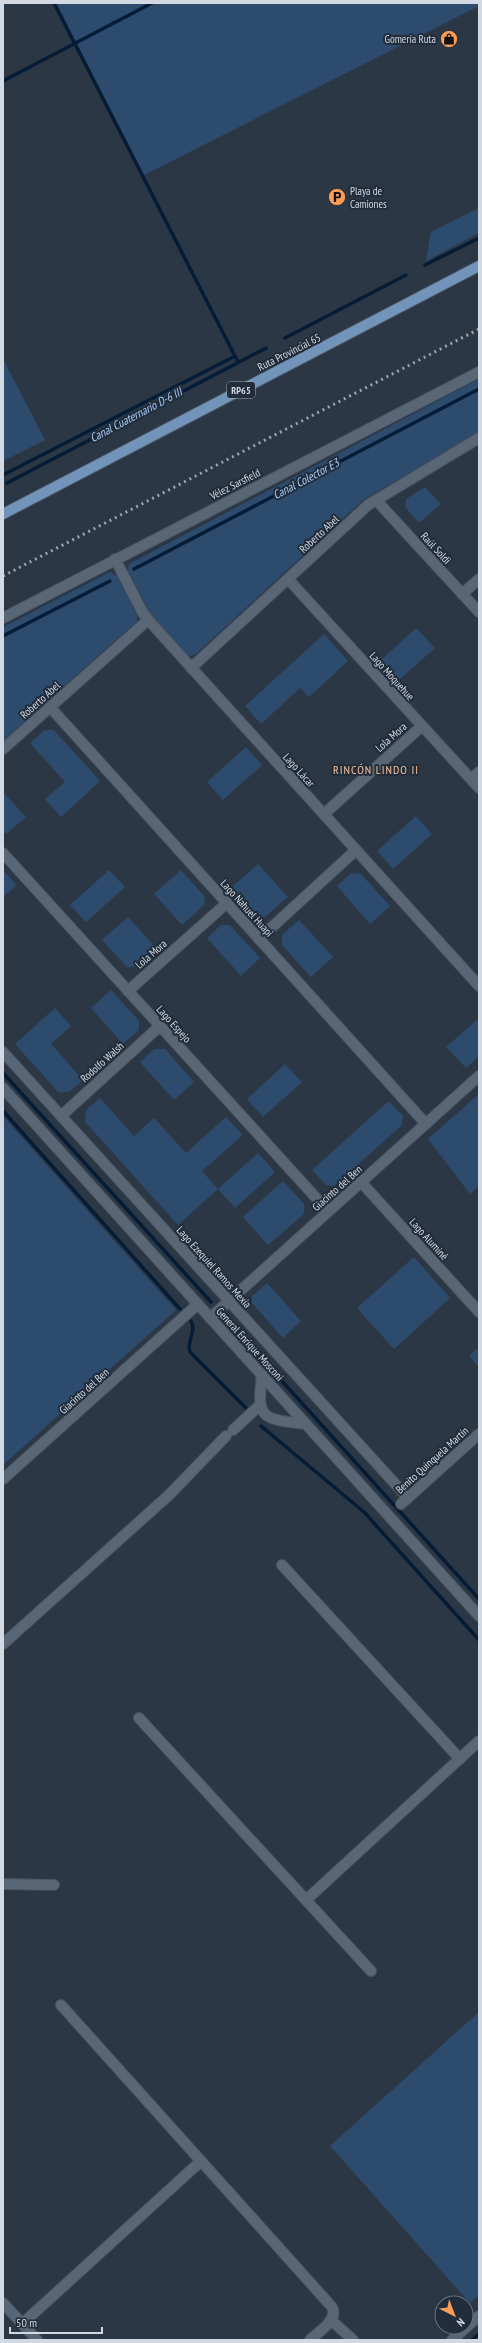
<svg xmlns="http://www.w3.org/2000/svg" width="482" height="2343" font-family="'PT Sans Narrow',sans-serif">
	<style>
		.green { fill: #2d4b6d }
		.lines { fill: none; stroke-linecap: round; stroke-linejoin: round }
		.stream { stroke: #041c35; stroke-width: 3.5 }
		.minor-casing { stroke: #49535e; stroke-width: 12 }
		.tertiary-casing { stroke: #49535e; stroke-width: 12 }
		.secondary-casing { stroke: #49535e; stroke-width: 12 }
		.primary-casing { stroke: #49535e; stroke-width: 12 }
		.minor { stroke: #596675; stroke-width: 10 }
		.tertiary { stroke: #596675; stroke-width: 10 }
		.secondary { stroke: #596675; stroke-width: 10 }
		.primary { stroke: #7294bb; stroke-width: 10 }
		.rail { stroke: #9ba4ae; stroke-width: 3; stroke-dasharray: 2 4; stroke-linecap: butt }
		.labels { text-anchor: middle; stroke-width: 4; stroke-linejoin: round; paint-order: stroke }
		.shield { fill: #222d3b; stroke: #9da5b0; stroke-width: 1 }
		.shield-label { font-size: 10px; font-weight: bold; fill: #d2d9e2 }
		.poi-label { font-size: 11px; fill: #d2d9e2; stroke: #222d3b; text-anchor: end }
		.street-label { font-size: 11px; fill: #d2d9e2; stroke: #222d3b }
		.water-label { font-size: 12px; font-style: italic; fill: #a6cdfa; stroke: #222d3b }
		.neighbourhood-label { font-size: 12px; letter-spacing: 1px; fill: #f9c29d; stroke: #222d3b }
	</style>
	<rect width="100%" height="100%" fill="#2c3745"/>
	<!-- green -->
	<g class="green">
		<polygon points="56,3 479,3 479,6 144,175"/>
		<polygon points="479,208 479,233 426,261 431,232"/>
		<polygon points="3,359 45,440 3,461"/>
		<polygon points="479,379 479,432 363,500 196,654 191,656 185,653 151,615 128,571 129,564"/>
		<polygon points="425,487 441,504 419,523 405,507 406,499"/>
		<polygon points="110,572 117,576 137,614 137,621 3,741 3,627"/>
		<polygon points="416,628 435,648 399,680 381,660"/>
		<polygon points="324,634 348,661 309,697 300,688 261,724 245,706"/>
		<polygon points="45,730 54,730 100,781 61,817 45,799 65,782 30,743"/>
		<polygon points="246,747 262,765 223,800 207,782"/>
		<polygon points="3,792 26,817 6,834 3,831"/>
		<polygon points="416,816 432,834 393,869 377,851"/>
		<polygon points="258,864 288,897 265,917 257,917 231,888"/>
		<polygon points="3,870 17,885 3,897"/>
		<polygon points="109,870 125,887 86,922 70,905"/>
		<polygon points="181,870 205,897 204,905 182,925 154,894"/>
		<polygon points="351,873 361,874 390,906 370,924 337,886"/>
		<polygon points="128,917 156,948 135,967 127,967 102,940"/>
		<polygon points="299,920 333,957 311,977 282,945 282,935"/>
		<polygon points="221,925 230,925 260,958 241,976 207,938"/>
		<polygon points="111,990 139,1021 139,1030 123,1044 91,1008"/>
		<polygon points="55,1008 71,1026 51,1044 83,1080 69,1092 58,1092 15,1044"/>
		<polygon points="479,1018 479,1056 466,1068 446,1047"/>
		<polygon points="154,1049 165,1049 194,1082 174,1100 140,1062"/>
		<polygon points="285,1064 302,1082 263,1117 247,1099"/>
		<polygon points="479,1094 479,1186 470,1194 428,1139"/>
		<polygon points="100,1098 134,1136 154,1118 186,1153 226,1117 243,1135 202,1171 218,1189 258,1153 275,1172 235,1208 218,1189 178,1225 85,1122 86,1110"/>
		<polygon points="389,1101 403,1116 402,1125 334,1186 326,1185 312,1170"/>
		<polygon points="3,1116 176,1310 3,1465"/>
		<polygon points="283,1181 304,1204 304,1214 268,1245 243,1217"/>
		<polygon points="414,1257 450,1298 394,1349 357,1308"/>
		<polygon points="267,1283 301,1321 283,1338 252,1303 252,1296"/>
		<polygon points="479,1347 479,1367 469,1356"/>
		<polygon points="479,2012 479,2295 470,2303 330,2146"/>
	</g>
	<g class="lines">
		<!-- stream -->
		<g class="stream">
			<polyline points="54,3 238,362"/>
			<polyline points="3,81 152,3"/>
			<polyline points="425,265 479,238"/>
			<polyline points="285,338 406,275"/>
			<polyline points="3,475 235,356"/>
			<polyline points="7,483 266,348"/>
			<polyline points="134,569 479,389"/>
			<polyline points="3,636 110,581"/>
			<polyline points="3,1073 211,1302"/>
			<polyline points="3,1111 180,1309"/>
			<polyline points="224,1317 479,1599"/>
			<path d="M191 1321C197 1332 186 1341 190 1352L246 1408"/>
			<polyline points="261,1426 364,1512 479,1640"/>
			<polyline points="472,2340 479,2334"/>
		</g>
		<defs>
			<g id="minor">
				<polyline points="376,500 479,612"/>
				<polyline points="115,559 143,613 151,623 479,986"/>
				<polyline points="288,579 479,788"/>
				<polyline points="462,594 479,579"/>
				<polyline points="191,668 368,505 479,438"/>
				<polyline points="50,707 426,1124"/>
				<polyline points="3,749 148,620"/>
				<polyline points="471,779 479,772"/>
				<polyline points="324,814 422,726"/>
				<polyline points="3,853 328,1211"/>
				<polyline points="259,939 356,850"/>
				<polyline points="128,991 227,903"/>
				<polyline points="3,1052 408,1498"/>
				<polyline points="61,1116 160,1026"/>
				<polyline points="361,1182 479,1312"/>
				<polyline points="210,1318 479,1076"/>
				<path d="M262 1375C256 1420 263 1419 306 1424"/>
				<polyline points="233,1430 259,1406"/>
				<polyline points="3,1479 198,1304"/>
				<polyline points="401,1504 479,1434"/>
				<polyline points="282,1565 460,1759"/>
				<polyline points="3,1644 169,1495 226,1436"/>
				<polyline points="139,1718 371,1971"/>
				<polyline points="3,1884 54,1885"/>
				<polyline points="306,1900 479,1741"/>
				<path d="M61 2005 332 2307C339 2320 318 2332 310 2340"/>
				<polyline points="3,2303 37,2340"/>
				<polyline points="331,2320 353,2340"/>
				<polyline points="22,2324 201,2161"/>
			</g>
			<g id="tertiary">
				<polyline points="3,618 479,372"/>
				<polyline points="3,1088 479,1616"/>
			</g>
			<polyline id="secondary" points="452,2340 479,2316"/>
			<polyline id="primary" points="3,514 479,266"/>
		</defs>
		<!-- minor casing -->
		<use href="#minor" class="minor-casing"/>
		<!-- tertiary casing -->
		<use href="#tertiary" class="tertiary-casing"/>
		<!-- secondary casing -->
		<use href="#secondary" class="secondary-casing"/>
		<!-- primary casing -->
		<use href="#primary" class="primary-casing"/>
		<!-- minor -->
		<use href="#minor" class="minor"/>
		<!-- tertiary -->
		<use href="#tertiary" class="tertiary"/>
		<!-- secondary -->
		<use href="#secondary" class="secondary"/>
		<!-- primary -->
		<use href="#primary" class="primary"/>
		<!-- rail -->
		<polyline class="rail" points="3,576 479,329"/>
	</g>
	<!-- icons -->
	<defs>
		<symbol id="shop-disc" viewBox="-11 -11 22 22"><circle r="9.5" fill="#fd9c55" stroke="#222d3b"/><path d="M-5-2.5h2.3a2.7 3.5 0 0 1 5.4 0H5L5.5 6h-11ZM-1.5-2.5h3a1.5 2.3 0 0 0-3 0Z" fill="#111"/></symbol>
		<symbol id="parking-disc" viewBox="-11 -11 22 22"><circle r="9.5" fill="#fd9c55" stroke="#222d3b"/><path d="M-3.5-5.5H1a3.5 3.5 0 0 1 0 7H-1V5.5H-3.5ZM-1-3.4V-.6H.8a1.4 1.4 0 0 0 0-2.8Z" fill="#111"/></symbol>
	</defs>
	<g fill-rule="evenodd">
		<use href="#shop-disc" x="439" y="29" width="20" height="20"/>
		<use href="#parking-disc" x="327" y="187" width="20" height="20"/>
	</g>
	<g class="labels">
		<!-- shield labels -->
		<rect class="shield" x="227" y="382" width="28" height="16" rx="3"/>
		<g class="shield-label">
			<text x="241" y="394">RP65</text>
		</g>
		<!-- poi labels -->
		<g class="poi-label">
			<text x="436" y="43">Gomería Ruta</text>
			<text x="350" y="195" text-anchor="start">Playa de<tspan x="350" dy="13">Camiones</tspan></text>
		</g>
		<!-- street labels -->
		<g class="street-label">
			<text transform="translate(289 352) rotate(-27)" y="4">Ruta Provincial 65</text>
			<text transform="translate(235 484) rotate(-27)" y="4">Vélez Sarsfield</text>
			<text transform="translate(319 534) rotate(-43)" y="4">Roberto Abel</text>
			<text transform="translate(436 548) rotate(47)" y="4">Raúl Soldi</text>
			<text transform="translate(392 676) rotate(48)" y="4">Lago Moquehue</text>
			<text transform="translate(40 700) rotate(-42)" y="4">Roberto Abel</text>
			<text transform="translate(391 737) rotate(-42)" y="4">Lola Mora</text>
			<text transform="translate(299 770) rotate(48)" y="4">Lago Lácar</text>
			<text transform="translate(247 908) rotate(48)" y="4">Lago Nahuel Huapi</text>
			<text transform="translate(151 954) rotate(-41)" y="4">Lola Mora</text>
			<text transform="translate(174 1024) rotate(48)" y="4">Lago Espejo</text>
			<text transform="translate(102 1062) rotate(-42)" y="4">Rodolfo Walsh</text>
			<text transform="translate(337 1188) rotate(-42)" y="4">Giacinto del Ben</text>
			<text transform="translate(429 1239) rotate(48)" y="4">Lago Aluminé</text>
			<text transform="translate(214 1267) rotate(48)" y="4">Lago Ezequiel Ramos Mexía</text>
			<text transform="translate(250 1344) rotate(48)" y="4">General Enrique Mosconi</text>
			<text transform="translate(84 1391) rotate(-42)" y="4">Giacinto del Ben</text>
			<text transform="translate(432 1460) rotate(-42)" y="4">Benito Quinquela Martín</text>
		</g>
		<!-- water labels -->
		<g class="water-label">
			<text transform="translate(136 415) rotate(-28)" y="4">Canal Cuaternario D-6 III</text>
			<text transform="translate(306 479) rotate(-28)" y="4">Canal Colector E3</text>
		</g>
		<!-- neighbourhood labels -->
		<g class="neighbourhood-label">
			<text x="376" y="774">RINCÓN LINDO II</text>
		</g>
	</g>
	<!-- border -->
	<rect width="482" height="2343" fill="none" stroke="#d2d9e2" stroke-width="8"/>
	<!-- north arrow -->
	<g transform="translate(454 2315) rotate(138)"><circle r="19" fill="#222d3b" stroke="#68727e"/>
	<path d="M0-3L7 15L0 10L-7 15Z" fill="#fd9c55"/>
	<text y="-6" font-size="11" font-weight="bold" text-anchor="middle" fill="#d2d9e2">N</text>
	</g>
	<!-- scale -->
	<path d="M10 2327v6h92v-6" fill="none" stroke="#d2d9e2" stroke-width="2"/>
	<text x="16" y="2327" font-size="12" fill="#d2d9e2" stroke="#222d3b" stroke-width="3" paint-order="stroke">50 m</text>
</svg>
